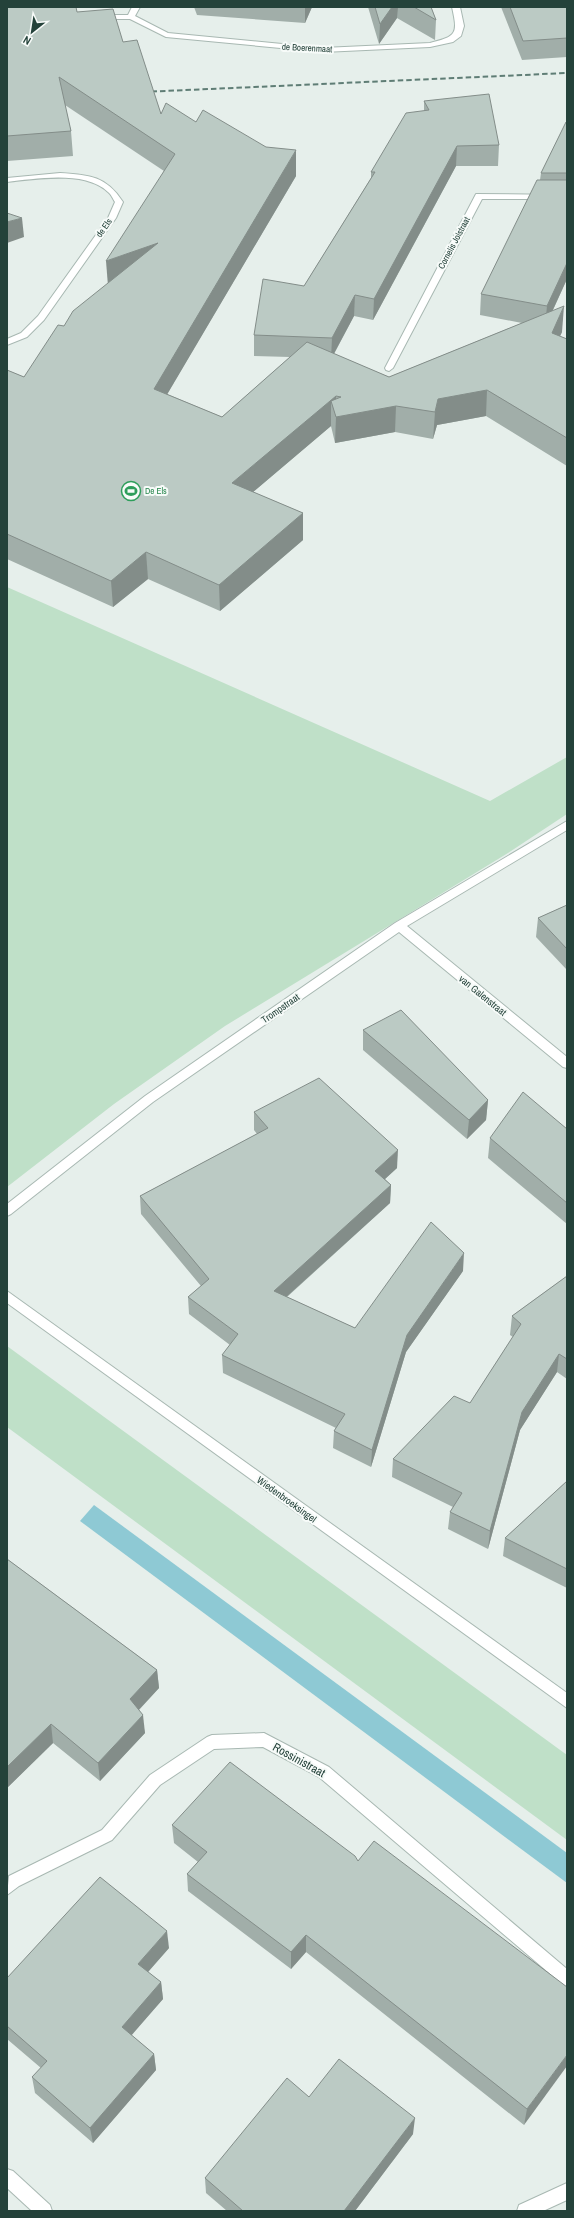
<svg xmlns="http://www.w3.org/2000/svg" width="574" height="2218" font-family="'Archivo Narrow',sans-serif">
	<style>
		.green { fill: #bfe0c8 }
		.water { fill: #8ec9d4 }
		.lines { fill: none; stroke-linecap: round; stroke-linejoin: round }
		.minor-casing { stroke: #a8b8b2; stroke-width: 2 }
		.minor { fill: #fff; fill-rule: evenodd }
		.rail { stroke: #5f7d75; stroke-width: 2; stroke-dasharray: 5.5 3; stroke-linecap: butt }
		.wall { fill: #a1aea9 }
		.shaded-wall { fill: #838d89 }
		.building { fill: #bbcac4; stroke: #838d89 }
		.labels { text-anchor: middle; stroke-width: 4; stroke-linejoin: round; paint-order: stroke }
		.far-street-label { font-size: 9px; fill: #24423a; stroke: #f7fbf9 }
		.far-leisure-label { font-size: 9px; fill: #27864d; stroke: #f7fbf9; text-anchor: start }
		.street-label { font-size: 10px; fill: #24423a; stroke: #f7fbf9 }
		.near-street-label { font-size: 12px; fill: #24423a; stroke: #f7fbf9 }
	</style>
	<rect width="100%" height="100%" fill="#e6efeb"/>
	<!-- green -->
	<g class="green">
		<polygon points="7,587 490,801 567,757 567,814 508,853 225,1026 114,1104 7,1187"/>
		<polygon points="7,1346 567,1755 567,1840 7,1427"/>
	</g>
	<!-- water -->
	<polygon class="water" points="94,1505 567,1853 567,1883 80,1521"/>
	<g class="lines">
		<defs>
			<g id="minor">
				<path d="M132 7H140L135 16 168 33 323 48 430 43C457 36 458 34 452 7H460L464 26 461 36 453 42 430 47 323 52 166 37 130 19H99L95 17 99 15H128Z"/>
				<path d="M60 173C90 175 106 176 123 202L116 218 44 320 27 337 7 345V339L21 333 38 316 108 218 115 202C113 199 111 194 108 192 85 170 35 179 7 182V178Z"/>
				<polygon points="476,194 567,195 567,199 482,199 393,368 389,371 386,370 385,368"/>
				<polygon points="567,821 567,830 407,926 567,1057 567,1068 563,1067 399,932 153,1102 11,1214 7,1216 7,1204 145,1096 395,923"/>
				<polygon points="7,1291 567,1693 567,1708 7,1303"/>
				<polygon points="264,1733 329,1767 567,1969 567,1987 562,1984 319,1777 263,1747 214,1749 160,1785 112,1840 19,1886 7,1895 9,1876 102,1830 150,1775 207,1737 212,1735"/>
				<polygon points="7,2169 13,2171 50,2205 52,2211 32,2211 7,2188"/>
				<polygon points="567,2183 567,2200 543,2211 517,2211 519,2205"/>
			</g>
		</defs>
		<!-- minor casing -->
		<use href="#minor" class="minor-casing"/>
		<!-- minor -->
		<use href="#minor" class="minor"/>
		<!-- rail -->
		<polyline class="rail" points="143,92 567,73"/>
	</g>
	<!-- wall -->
	<g class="wall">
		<polygon points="7,7 77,12 123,42 161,114 196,122 296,176 167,394 222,417 290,357 254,356 254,335 304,286 371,178 371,172 424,111 424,101 499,145 498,166 456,166 373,320 354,316 334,354 389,377 522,323 480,315 481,294 540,180 541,173 567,122 567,279 553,310 562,332 560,336 567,339 567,466 486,416 437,425 433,439 395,432 335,443 331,426 253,492 303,513 303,540 220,611 148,579 113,607 7,559 7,370 24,377 64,326 108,284 164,171 65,105 71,131 73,156 7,161"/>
		<polygon points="194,7 312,7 305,23 197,15"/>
		<polygon points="368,7 431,7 436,20 435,40 397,18 379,44"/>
		<polygon points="501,7 567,7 567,57 522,60"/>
		<polygon points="567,905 567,970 536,937 538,918"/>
		<polygon points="363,1030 488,1100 486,1120 467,1139 363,1050"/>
		<polygon points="254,1112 397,1168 385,1179 391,1185 390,1203 287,1297 355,1328 463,1271 406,1352 371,1467 333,1448 334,1431 336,1428 223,1373 222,1355 230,1345 189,1314 188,1297 201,1286 141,1214 140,1196 257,1134 254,1130"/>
		<polygon points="567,1129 567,1224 488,1158 490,1138"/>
		<polygon points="567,1276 567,1379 557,1372 520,1430 488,1549 448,1529 450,1512 453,1507 392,1477 393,1459 470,1403 513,1337 510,1335 512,1316"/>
		<polygon points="567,1481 567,1588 503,1556 505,1538"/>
		<polygon points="7,1559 157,1670 159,1688 139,1710 145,1733 100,1781 53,1743 7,1788"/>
		<polygon points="172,1825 358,1861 567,1987 524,2125 306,1952 291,1969 188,1891 187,1874 198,1862 174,1843"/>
		<polygon points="169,1948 148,1972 161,1982 163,1999 131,2035 154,2054 156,2070 93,2143 35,2093 32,2077 41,2068 7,2039 7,1978"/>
		<polygon points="309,2097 413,2134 355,2211 227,2211 206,2193 205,2178"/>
	</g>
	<!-- shaded-wall -->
	<g class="shaded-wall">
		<polygon points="305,7 312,7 305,23"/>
		<polygon points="392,7 398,7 397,18 379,44 380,24"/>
		<polygon points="457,146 456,166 373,320 374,299"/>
		<polygon points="296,150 296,176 155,415 154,389"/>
		<polygon points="22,218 24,237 7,243 7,222"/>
		<polygon points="158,243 108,286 106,261"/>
		<polygon points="567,263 567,279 545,327 547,306"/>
		<polygon points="355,295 354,316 331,359 332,338"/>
		<polygon points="564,306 562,332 549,359 552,333"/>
		<polygon points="487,390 486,416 437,425 433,439 435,412 438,399"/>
		<polygon points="336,396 336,416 331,401 331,426 233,509 232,483"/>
		<polygon points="396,406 395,432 335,443 336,417"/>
		<polygon points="303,513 303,540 220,611 219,585"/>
		<polygon points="146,552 148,579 113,607 111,581"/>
		<polygon points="488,1100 486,1120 467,1139 469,1120"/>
		<polygon points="398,1150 397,1168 374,1189 375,1171"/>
		<polygon points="391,1185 390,1203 274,1308 274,1291"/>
		<polygon points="464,1253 463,1271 406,1352 371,1467 372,1450 407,1335"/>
		<polygon points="559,1354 557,1372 520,1430 488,1549 490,1531 522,1412"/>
		<polygon points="157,1670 159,1688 132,1717 130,1699"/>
		<polygon points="143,1715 145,1733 100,1781 98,1763"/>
		<polygon points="51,1724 53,1743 7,1788 7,1767"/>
		<polygon points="167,1931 169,1948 140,1981 138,1964"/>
		<polygon points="306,1935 306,1952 291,1969 291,1952"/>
		<polygon points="161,1982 163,1999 124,2044 122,2027"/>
		<polygon points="154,2054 156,2070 93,2143 90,2128"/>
		<polygon points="567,2055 567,2066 524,2125 527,2109"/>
		<polygon points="415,2118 413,2134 355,2211 344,2211"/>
	</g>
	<!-- building -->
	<g class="building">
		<polygon points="7,7 76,7 77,12 113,9 123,42 137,40 161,114 166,103 196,122 203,110 266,147 296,150 154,389 222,417 307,342 389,377 564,306 552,333 567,339 567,438 487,390 438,399 435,412 396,406 336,417 331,401 341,397 336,396 232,483 303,513 219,585 146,552 111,581 7,534 7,370 24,377 58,325 64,326 73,311 158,243 106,261 175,154 59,77 71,131 7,136"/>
		<polygon points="375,7 392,7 380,24"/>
		<polygon points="414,7 431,7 436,20"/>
		<polygon points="510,7 567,7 567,38 523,41"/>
		<polygon points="489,94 499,145 457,146 374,299 355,295 332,338 254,335 263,279 304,286 375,172 371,172 406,113 429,110 424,101"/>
		<polygon points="566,122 567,122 567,173 541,173"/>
		<polygon points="537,180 567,180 567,263 547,306 481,294"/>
		<polygon points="7,213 22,218 7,222"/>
		<polygon points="567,905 567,949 538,918"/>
		<polygon points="401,1010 488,1100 469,1120 363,1030"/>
		<polygon points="319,1078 398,1150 375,1171 391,1185 274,1291 355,1328 431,1222 464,1253 407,1335 372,1450 334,1431 345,1414 222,1355 238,1334 188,1297 209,1279 140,1196 268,1128 254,1112"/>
		<polygon points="523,1092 567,1129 567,1203 490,1138"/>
		<polygon points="567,1276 567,1359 559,1354 522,1412 490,1531 450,1512 462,1493 393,1459 454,1396 470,1403 521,1324 512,1316"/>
		<polygon points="567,1481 567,1569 505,1538"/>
		<polygon points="7,1559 157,1670 130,1699 143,1715 98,1763 51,1724 7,1767"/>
		<polygon points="230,1762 355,1856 358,1861 374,1841 567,1987 567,2055 527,2109 306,1935 291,1952 187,1874 207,1852 172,1825"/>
		<polygon points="100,1877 167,1931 138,1964 161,1982 122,2027 154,2054 90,2128 32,2077 47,2061 7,2026 7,1978"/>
		<polygon points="339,2059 415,2118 344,2211 243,2211 205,2178 287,2078 309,2097"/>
	</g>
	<!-- icons -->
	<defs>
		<symbol id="stadium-ring" viewBox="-11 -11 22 22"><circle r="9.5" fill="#f7fbf9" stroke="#2e9e5b" stroke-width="1.5"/><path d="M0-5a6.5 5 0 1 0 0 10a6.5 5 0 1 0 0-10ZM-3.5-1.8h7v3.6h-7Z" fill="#2e9e5b"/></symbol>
	</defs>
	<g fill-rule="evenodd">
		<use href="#stadium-ring" x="120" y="480" width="22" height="22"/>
	</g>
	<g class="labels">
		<!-- far-street labels -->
		<g class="far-street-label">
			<text transform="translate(307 48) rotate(3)" y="3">de Boerenmaat</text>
			<text transform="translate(104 228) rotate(-55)" y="3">de Els</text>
			<text transform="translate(454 243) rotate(-62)" y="3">Cornelis Jolstraat</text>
		</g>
		<!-- far-leisure labels -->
		<g class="far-leisure-label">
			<text x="145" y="494">De Els</text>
		</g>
		<!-- street labels -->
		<g class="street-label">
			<text transform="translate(483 995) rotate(39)" y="4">van Galenstraat</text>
			<text transform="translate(280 1008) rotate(-35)" y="4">Trompstraat</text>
			<text transform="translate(287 1499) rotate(36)" y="4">Wiedenbroeksingel</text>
		</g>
		<!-- near-street labels -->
		<g class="near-street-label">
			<text transform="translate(299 1760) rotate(29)" y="4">Rossinistraat</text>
		</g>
	</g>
	<!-- border -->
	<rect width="574" height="2218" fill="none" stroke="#24423a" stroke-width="16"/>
	<!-- north arrow -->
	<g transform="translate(32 32) rotate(210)" stroke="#f7fbf9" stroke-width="3" paint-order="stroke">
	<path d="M0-3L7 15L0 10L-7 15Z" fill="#24423a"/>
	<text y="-6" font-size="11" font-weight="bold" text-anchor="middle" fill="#24423a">N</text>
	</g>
</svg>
